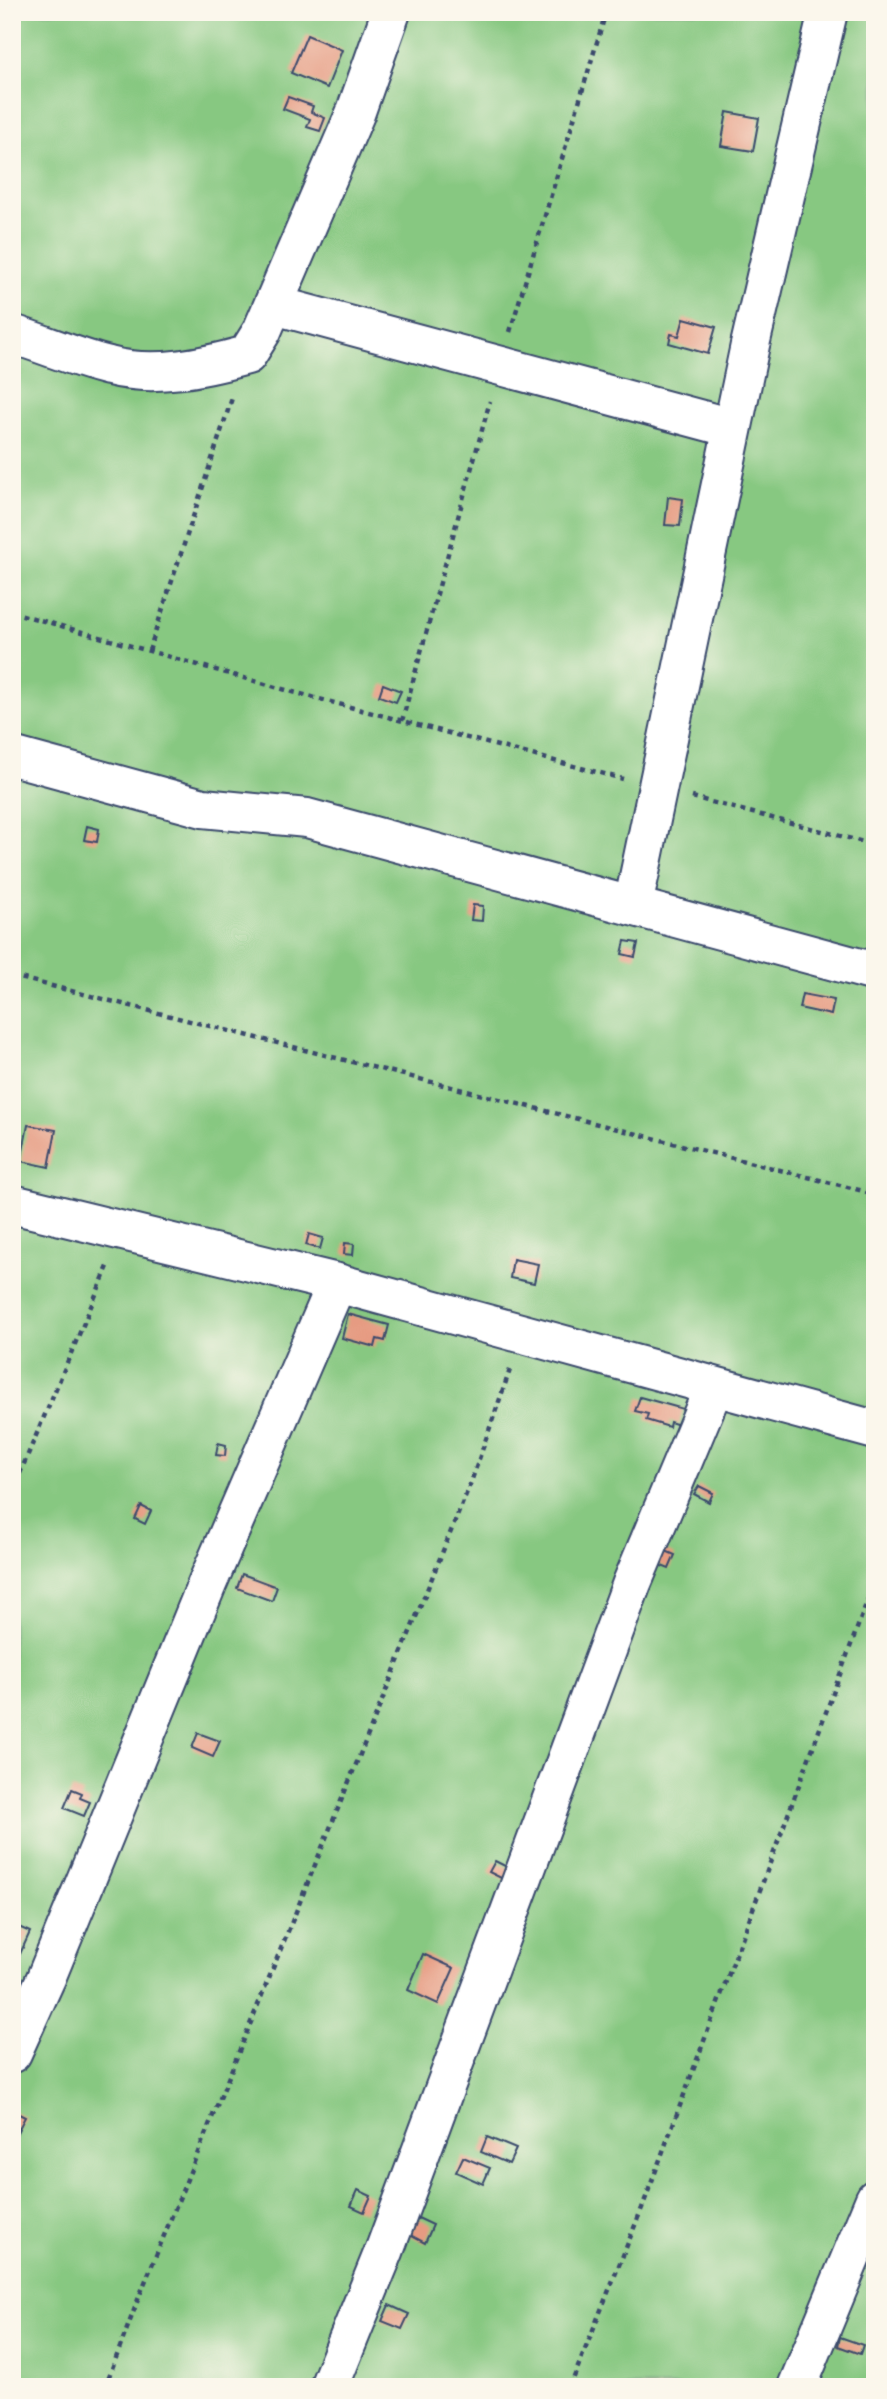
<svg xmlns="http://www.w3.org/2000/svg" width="887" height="2399" font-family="'Shantell Sans',sans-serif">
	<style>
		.green { fill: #87c881; stroke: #517c70; stroke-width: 2 }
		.building { fill: #e69b82 }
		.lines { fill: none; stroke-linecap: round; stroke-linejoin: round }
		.minor-casing { stroke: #3a4a6c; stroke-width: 42 }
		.path { stroke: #3a4a6c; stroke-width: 4.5; stroke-dasharray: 5 5; stroke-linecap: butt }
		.minor { stroke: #fff; stroke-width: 38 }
	</style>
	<rect width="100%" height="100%" fill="#fbf7ec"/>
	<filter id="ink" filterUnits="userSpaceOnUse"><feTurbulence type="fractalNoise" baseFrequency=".0143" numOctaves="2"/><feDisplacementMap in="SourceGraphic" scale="14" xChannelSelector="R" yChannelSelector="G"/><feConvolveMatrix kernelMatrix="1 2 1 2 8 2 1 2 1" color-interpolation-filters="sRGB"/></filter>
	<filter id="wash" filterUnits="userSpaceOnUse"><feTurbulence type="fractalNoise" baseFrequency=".00686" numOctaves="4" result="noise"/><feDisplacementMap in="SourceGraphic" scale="28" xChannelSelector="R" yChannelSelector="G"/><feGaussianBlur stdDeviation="1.57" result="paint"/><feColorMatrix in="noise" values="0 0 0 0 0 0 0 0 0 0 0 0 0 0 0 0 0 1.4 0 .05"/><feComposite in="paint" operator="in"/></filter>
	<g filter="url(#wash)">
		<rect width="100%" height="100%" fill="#ece1be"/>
		<!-- green -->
		<rect class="green" x="12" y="12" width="863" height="2375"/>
		<g id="blocks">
			<!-- building -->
			<g class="building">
				<polygon points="307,35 342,50 327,88 291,73"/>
				<polygon points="288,97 313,106 311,112 325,118 320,131 307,127 310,119 283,109"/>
				<polygon points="727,112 759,118 753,151 721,146"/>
				<polygon points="684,318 716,327 708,354 669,343 671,334 679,336"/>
				<polygon points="668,497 683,499 680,526 665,525"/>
				<polygon points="383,684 401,691 396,702 379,696"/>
				<polygon points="87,826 99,829 97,842 84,840"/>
				<polygon points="473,905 483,906 482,921 471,920"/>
				<polygon points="625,941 638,943 635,957 622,954"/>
				<polygon points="802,994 834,1000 831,1015 799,1008"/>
				<polygon points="28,1125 56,1130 49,1167 21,1161"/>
				<polygon points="309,1234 323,1238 320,1249 306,1245"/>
				<polygon points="345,1243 354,1244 353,1255 344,1254"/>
				<polygon points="513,1259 538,1264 534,1283 510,1278"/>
				<polygon points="348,1314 389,1325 385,1341 377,1339 375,1347 342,1338"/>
				<polygon points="640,1397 683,1409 679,1425 670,1422 669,1427 646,1420 648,1414 635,1411"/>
				<polygon points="218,1443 226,1445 225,1456 216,1455"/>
				<polygon points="699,1486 713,1493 709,1502 694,1494"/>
				<polygon points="141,1506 151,1511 145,1524 135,1519"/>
				<polygon points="661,1549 675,1555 669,1569 654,1563"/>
				<polygon points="242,1574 277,1587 272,1601 237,1588"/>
				<polygon points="198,1733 220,1741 213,1757 192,1748"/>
				<polygon points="72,1789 82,1793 80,1798 90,1802 84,1816 64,1808"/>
				<polygon points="495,1861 511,1869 505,1880 489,1872"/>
				<polygon points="12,1924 30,1932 20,1954 12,1951"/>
				<polygon points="423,1954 454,1968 438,2004 408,1990"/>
				<polygon points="13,2111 25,2117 12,2142 12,2113"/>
				<polygon points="487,2137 516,2149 509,2164 481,2152"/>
				<polygon points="463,2157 490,2168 483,2184 456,2172"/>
				<polygon points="358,2190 371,2196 364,2212 351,2206"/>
				<polygon points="418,2218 433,2225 425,2243 410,2235"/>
				<polygon points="389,2305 409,2314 402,2329 382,2321"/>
				<polygon points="840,2337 863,2345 860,2354 838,2346"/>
			</g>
		</g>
	</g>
	<g filter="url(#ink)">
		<use href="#blocks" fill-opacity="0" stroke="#3a4a6c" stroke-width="2"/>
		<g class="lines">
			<defs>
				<g id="minor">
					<polyline points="274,305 732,428"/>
					<path d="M12 334C44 344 76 358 109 366 154 378 204 367 247 355L262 331 355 114 391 12"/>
					<polyline points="12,756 203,808 307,818 875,972"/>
					<polyline points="633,906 750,345 828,12"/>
					<polyline points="12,1204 337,1283 875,1430"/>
					<polyline points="12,2053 46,1978 207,1584 337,1283"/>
					<polyline points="329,2387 385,2249 632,1583 714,1387"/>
					<polyline points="797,2387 875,2199"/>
				</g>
			</defs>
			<!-- minor casing -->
			<use href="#minor" class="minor-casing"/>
			<!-- path -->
			<g class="path">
				<polyline points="510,332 606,12"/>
				<polyline points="12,612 293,692 623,779"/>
				<polyline points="149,651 233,395"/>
				<polyline points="402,721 490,401"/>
				<polyline points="692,797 875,845"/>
				<polyline points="12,976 875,1194"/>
				<polyline points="12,1492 109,1264"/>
				<polyline points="105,2387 139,2297 471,1482 511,1367"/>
				<polyline points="570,2387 642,2208 875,1580"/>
			</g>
			<!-- minor -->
			<use href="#minor" class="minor"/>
		</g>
	</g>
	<!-- margin -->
	<rect width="887" height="2399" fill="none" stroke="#fbf7ec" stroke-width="42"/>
</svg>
